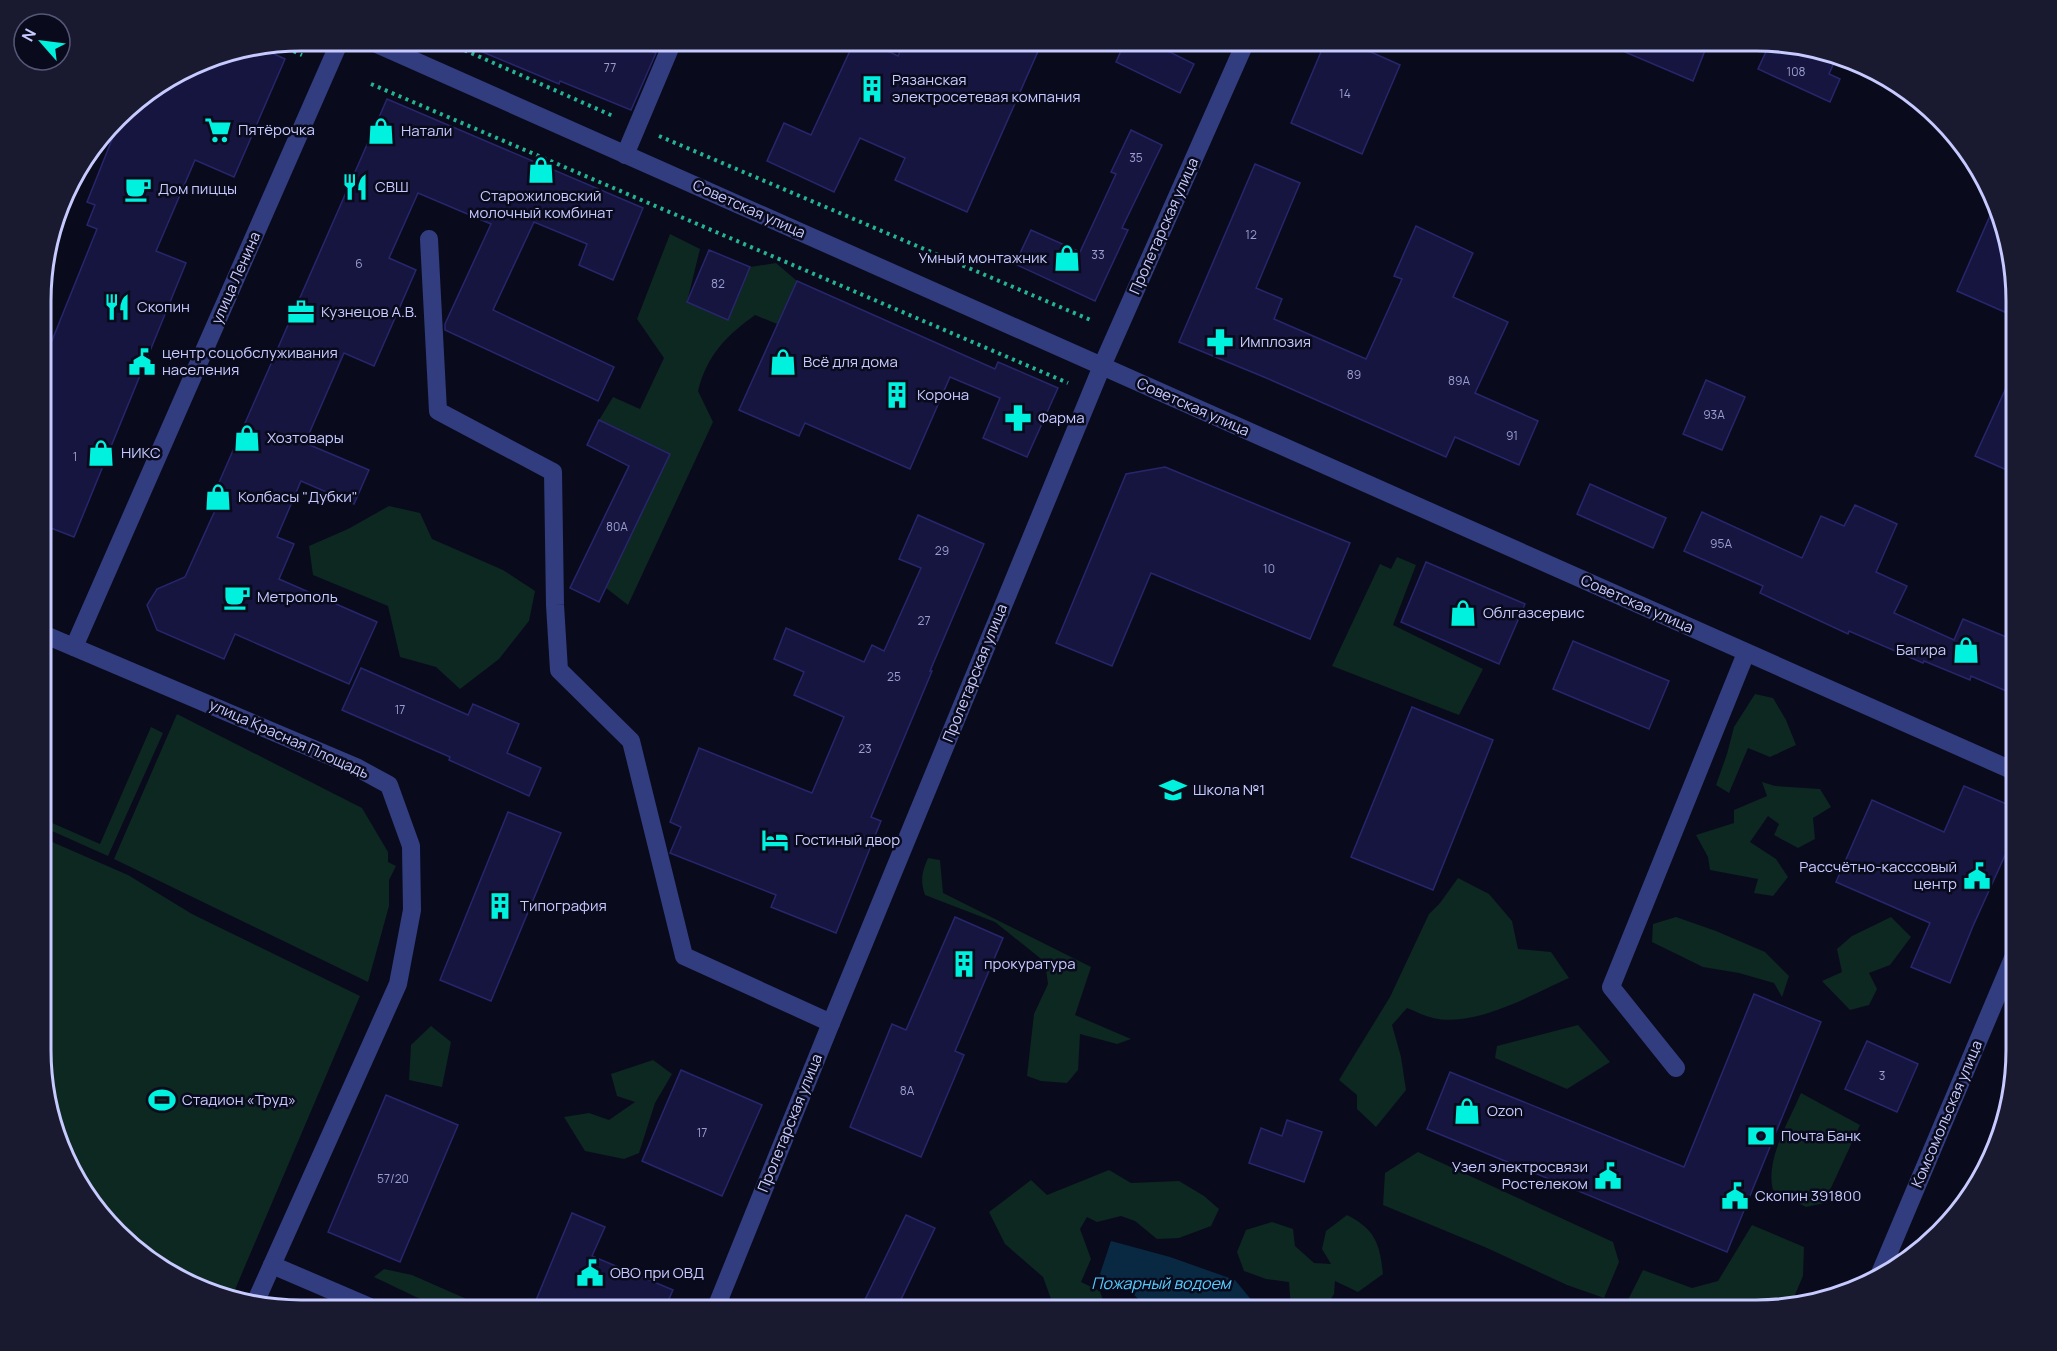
<svg xmlns="http://www.w3.org/2000/svg" width="2057" height="1351" font-family="Manrope,sans-serif">
	<style>
		.green { fill: #0d2721 }
		.water { fill: #092942 }
		.building { fill: #16153f; stroke: #27266c; stroke-width: 1.5 }
		.lines { fill: none; stroke-linecap: round; stroke-linejoin: round }
		.path { stroke: #25b492; stroke-width: 4; stroke-dasharray: 3 4.5; stroke-linecap: butt }
		.minor { stroke: #323d7f; stroke-width: 18 }
		.labels { text-anchor: middle; stroke-width: 5; stroke-linejoin: round; paint-order: stroke }
		.number-label { font-size: 12px; fill: #9a9dcf }
		.poi-label { font-size: 15px; fill: #c6caff; stroke: #0a0a1d; text-anchor: start }
		.street-label { font-size: 15px; fill: #c6caff; stroke: #0a0a1d }
		.water-label { font-size: 16px; font-style: italic; fill: #54ceff; stroke: #0a0a1d }
		.rim { fill: none; stroke: #c6caff; stroke-width: 3 }
	</style>
	<rect width="100%" height="100%" fill="#0a0a1d"/>
	<!-- green -->
	<g class="green">
		<path d="M670 234 700 249 687 302 728 319 750 267 776 263 797 281 777 324 755 315C726 336 707 355 698 391L713 422 628 605 606 588 670 454 599 420 613 397 640 409 664 358 637 319Z"/>
		<polygon points="389,506 420,513 432,539 503,570 535,591 529,621 499,659 460,689 436,667 400,657 388,606 313,575 309,546 348,529"/>
		<polygon points="1397,557 1416,565 1393,625 1483,669 1459,715 1332,666 1380,564 1391,569"/>
		<polygon points="1755,694 1773,698 1786,720 1796,745 1770,757 1748,748 1729,793 1716,785 1727,754 1734,727"/>
		<polygon points="177,714 362,808 388,852 388,862 396,866 389,880 389,906 368,982 114,859"/>
		<polygon points="151,727 163,733 108,856 43,827 43,819 100,844"/>
		<polygon points="1762,782 1775,786 1820,789 1831,807 1813,818 1815,839 1798,848 1774,835 1779,824 1768,816 1750,842 1776,859 1788,877 1773,896 1754,893 1758,879 1710,870 1708,857 1696,835 1734,823 1734,810 1767,796"/>
		<polygon points="43,838 128,875 192,914 360,996 231,1299 217,1297 156,1266 76,1181 43,1084"/>
		<path d="M928 858 940 860 943 893 1091 967 1075 1015 1131 1039 1117 1044 1080 1034 1078 1070 1067 1083 1041 1081 1027 1076 1034 1014 1048 984 1045 962 995 922 925 895C920 880 922 872 928 858Z"/>
		<path d="M1458 878 1489 894 1512 921 1518 949 1551 952 1569 978C1531 995 1474 1028 1433 1018 1424 1016 1415 1011 1407 1008L1392 1025 1401 1057 1406 1090 1376 1127 1357 1109V1095L1339 1080 1390 997 1429 914 1440 903Z"/>
		<polygon points="1676,917 1716,931 1765,952 1789,976 1782,997 1774,983 1739,973 1703,967 1652,942 1653,924"/>
		<polygon points="1891,917 1911,937 1890,965 1869,973 1877,989 1869,1005 1850,1010 1822,981 1842,972 1837,949 1852,936"/>
		<polygon points="1578,1025 1610,1062 1567,1089 1495,1058 1497,1046"/>
		<polygon points="431,1026 451,1042 442,1087 409,1080 411,1045"/>
		<polygon points="653,1060 672,1074 655,1103 639,1153 624,1159 585,1151 564,1117 589,1113 609,1120 635,1102 617,1096 611,1074"/>
		<path d="M1801 1093 1860 1125 1824 1203 1806 1207 1773 1190C1765 1160 1789 1121 1801 1093Z"/>
		<polygon points="1418,1152 1613,1242 1619,1262 1604,1298 1567,1285 1487,1248 1383,1205 1385,1173"/>
		<polygon points="1109,1170 1131,1183 1179,1181 1204,1196 1219,1209 1211,1226 1179,1238 1157,1239 1135,1221 1121,1216 1097,1222 1087,1217 1080,1229 1091,1259 1081,1282 1100,1291 1106,1310 1055,1310 1043,1277 1005,1244 989,1212 1031,1180 1047,1195"/>
		<path d="M1347 1215C1375 1229 1380 1244 1383 1274L1358 1292 1335 1281 1334 1294 1324 1310H1295L1291 1308 1289 1282 1266 1279 1244 1271 1237 1252 1246 1230 1272 1222 1293 1229 1295 1246 1314 1263 1331 1264 1322 1249 1326 1231Z"/>
		<polygon points="1752,1225 1804,1247 1803,1276 1791,1304 1773,1310 1623,1310 1643,1270 1692,1288 1718,1281"/>
		<polygon points="384,1269 412,1275 487,1308 487,1310 449,1310 416,1297 374,1277"/>
	</g>
	<!-- water -->
	<path class="water" d="M1111 1241 1170 1257 1235 1280 1253 1302 1256 1310H1147C1136 1292 1117 1283 1100 1274Z"/>
	<!-- building -->
	<g class="building">
		<polygon points="454,40 624,40 656,53 631,110 560,81 559,84"/>
		<polygon points="855,40 865,40 898,56 905,40 1043,40 967,212 895,180 905,158 860,138 834,192 767,161 784,123 811,135"/>
		<polygon points="1126,40 1146,40 1194,64 1180,93 1116,62"/>
		<polygon points="1326,40 1344,40 1400,65 1362,154 1291,123"/>
		<polygon points="1597,40 1709,40 1693,81"/>
		<polygon points="1770,43 1838,54 1829,74 1840,79 1830,102 1758,69"/>
		<polygon points="261,48 285,59 234,177 195,160 156,251 186,263 74,537 43,525 43,363 97,229 87,225 95,205 87,202 123,112 129,105 202,60"/>
		<polygon points="387,99 643,208 613,280 579,265 587,244 534,222 493,310 614,367 598,401 445,330 445,324 491,224 418,193 389,258 416,270 374,366 344,353 305,443 369,470 354,504 301,481 277,537 294,544 279,579 377,622 349,684 235,634 224,659 157,630 147,605 157,589 185,577 217,506 210,503"/>
		<polygon points="1131,130 1162,145 1122,228 1128,230 1095,301 1015,264 1031,230 1080,252 1116,174 1111,172"/>
		<polygon points="1255,164 1300,183 1256,288 1282,299 1274,319 1366,359 1402,279 1394,276 1416,226 1473,253 1453,297 1508,322 1475,393 1538,421 1519,465 1455,437 1446,457 1264,377 1179,342"/>
		<polygon points="1993,209 2016,284 2016,317 1957,291"/>
		<polygon points="709,250 750,267 728,320 687,302"/>
		<polygon points="797,281 995,369 998,362 1058,388 1027,457 983,438 1000,398 950,377 910,469 805,423 799,436 739,410"/>
		<polygon points="2016,366 2016,474 1975,456"/>
		<polygon points="1706,380 1745,397 1722,450 1683,434"/>
		<polygon points="599,420 670,454 599,602 570,588 629,466 587,445"/>
		<polygon points="1165,467 1350,543 1310,639 1151,573 1112,666 1056,643 1126,474"/>
		<polygon points="1590,484 1666,518 1653,548 1577,514"/>
		<polygon points="1855,505 1897,524 1876,572 1907,586 1894,613 1954,640 1963,619 2016,641 2016,695 1971,676 1970,680 1924,661 1923,663 1849,631 1848,634 1760,593 1763,586 1684,551 1702,512 1802,558 1821,516 1844,526"/>
		<polygon points="918,515 984,544 930,671 932,671 871,817 881,821 836,933 771,907 776,895 670,853 681,827 670,822 699,748 812,793 844,717 794,695 804,672 774,659 786,628 864,662 872,645 884,651 921,568 899,559"/>
		<polygon points="1426,562 1525,604 1499,664 1401,622"/>
		<polygon points="1573,641 1669,681 1649,729 1553,689"/>
		<polygon points="361,668 468,715 473,704 519,724 507,753 541,768 529,796 449,760 450,757 342,710"/>
		<polygon points="1412,707 1493,740 1433,890 1351,857"/>
		<polygon points="1964,786 2016,808 2016,831 1973,926 1950,983 1911,967 1930,923 1836,882 1872,800 1944,832"/>
		<polygon points="508,812 561,833 491,1001 440,980"/>
		<polygon points="955,917 1003,938 955,1051 964,1055 921,1157 850,1127 892,1024 906,1030"/>
		<polygon points="1754,994 1821,1022 1727,1252 1427,1129 1450,1072 1684,1167"/>
		<polygon points="1867,1041 1918,1064 1897,1112 1845,1089"/>
		<polygon points="681,1070 762,1105 722,1196 642,1161"/>
		<polygon points="386,1095 458,1125 400,1262 328,1232"/>
		<polygon points="1287,1120 1322,1132 1304,1182 1249,1163 1261,1128 1282,1136"/>
		<polygon points="572,1213 605,1227 592,1256 673,1290 664,1310 532,1310"/>
		<polygon points="906,1215 935,1228 896,1310 860,1310"/>
	</g>
	<g class="lines">
		<!-- path -->
		<g class="path">
			<polyline points="444,41 613,116"/>
			<polyline points="280,45 302,55"/>
			<polyline points="371,84 1068,383"/>
			<polyline points="659,136 1093,321"/>
		</g>
		<!-- minor -->
		<g class="minor">
			<polyline points="370,41 2016,772"/>
			<polyline points="625,155 673,41"/>
			<polyline points="429,239 438,411 553,472 555,605 559,670 631,741 684,956 831,1023"/>
			<polyline points="43,634 356,767 389,785 411,846 412,910 398,984 255,1303"/>
			<polyline points="74,647 340,41"/>
			<polyline points="1676,1068 1611,987 1746,653"/>
			<polyline points="272,1265 377,1310"/>
			<polyline points="1878,1278 2016,951"/>
			<polyline points="715,1310 831,1023 1102,366 1246,41"/>
		</g>
	</g>
	<!-- icons -->
	<defs>
		<symbol id="building-bare" viewBox="-9 -9 18 18"><path d="M-4-6H4V6H1V3H-1V6H-4ZM-2.5-4.3h1.7v1.8h-1.7ZM.8-4.3h1.7v1.8H.8ZM-2.5-1h1.7V.8h-1.7ZM.8-1h1.7V.8H.8Z" fill="#00f1de" stroke="#0a0a1d" stroke-width="2.5" paint-order="stroke"/></symbol>
		<symbol id="supermarket-bare" viewBox="-9 -9 18 18"><path d="M-6-5.5h2.5l.6 2H6L4.5 2H-2.5L-4.4-4H-6ZM-1.5 3.2a1.3 1.3 0 1 0 .1 0ZM3 3.2a1.3 1.3 0 1 0 .1 0Z" fill="#00f1de" stroke="#0a0a1d" stroke-width="2.5" paint-order="stroke"/></symbol>
		<symbol id="shop-bare" viewBox="-9 -9 18 18"><path d="M-5-2.5h2.3a2.7 3.5 0 0 1 5.4 0H5L5.5 6h-11ZM-1.5-2.5h3a1.5 2.3 0 0 0-3 0Z" fill="#00f1de" stroke="#0a0a1d" stroke-width="2.5" paint-order="stroke"/></symbol>
		<symbol id="restaurant-bare" viewBox="-9 -9 18 18"><path d="M-5-6h1v4h1v-4h1v4h1v-4h1v5L-1.5 .5V6h-2V.5L-5-1ZM5-6V6H3V1.5H1.5Q1.5-4 5-6Z" fill="#00f1de" stroke="#0a0a1d" stroke-width="2.5" paint-order="stroke"/></symbol>
		<symbol id="cafe-bare" viewBox="-9 -9 18 18"><path d="M-5.5-4.5H6V0H3Q3 3.5 0 3.5H-2.5Q-5.5 3.5-5.5 0ZM3-3.2v2h1.7v-2ZM-6 4.5H4V6H-6Z" fill="#00f1de" stroke="#0a0a1d" stroke-width="2.5" paint-order="stroke"/></symbol>
		<symbol id="office-bare" viewBox="-9 -9 18 18"><path d="M-6-3h4V-5.5h4V-3h4V5H-6ZM-1-4.5V-3h2v-1.5ZM-6 0V1H6V0Z" fill="#00f1de" stroke="#0a0a1d" stroke-width="2.5" paint-order="stroke"/></symbol>
		<symbol id="pharmacy-bare" viewBox="-9 -9 18 18"><path d="M-2-6h4v4h4v4h-4v4h-4v-4h-4v-4h4Z" fill="#00f1de" stroke="#0a0a1d" stroke-width="2.5" paint-order="stroke"/></symbol>
		<symbol id="civic-bare" viewBox="-9 -9 18 18"><path d="M-.6-6.5H3V-4.5H.6V-3L4-1V1h2V6H-6V1h2V-1L-.6-3ZM-1.2 2.5V6h2.4V2.5Z" fill="#00f1de" stroke="#0a0a1d" stroke-width="2.5" paint-order="stroke"/></symbol>
		<symbol id="school-bare" viewBox="-9 -9 18 18"><path d="M0-5L7-2L0 1L-7-2ZM-4 1L0 2.5L4 1V4Q0 6-4 4Z" fill="#00f1de" stroke="#0a0a1d" stroke-width="2.5" paint-order="stroke"/></symbol>
		<symbol id="hotel-bare" viewBox="-9 -9 18 18"><path d="M-6-4.5h1.5V1H6V5H4.5V3h-9V5H-6ZM-4 0a1.8 1.8 0 1 1 3.6 0ZM.5 0V-2.5h3Q6-2.5 6 0Z" fill="#00f1de" stroke="#0a0a1d" stroke-width="2.5" paint-order="stroke"/></symbol>
		<symbol id="stadium-bare" viewBox="-9 -9 18 18"><path d="M0-5a6.5 5 0 1 0 0 10a6.5 5 0 1 0 0-10ZM-3.5-1.8h7v3.6h-7Z" fill="#00f1de" stroke="#0a0a1d" stroke-width="2.5" paint-order="stroke"/></symbol>
		<symbol id="bank-bare" viewBox="-9 -9 18 18"><path d="M-6-4H6V4H-6ZM0-2.3a2.3 2.3 0 1 0 0 4.6a2.3 2.3 0 1 0 0-4.6Z" fill="#00f1de" stroke="#0a0a1d" stroke-width="2.5" paint-order="stroke"/></symbol>
	</defs>
	<g fill-rule="evenodd">
		<use href="#building-bare" x="853" y="70" width="38" height="38"/>
		<use href="#supermarket-bare" x="199" y="111" width="38" height="38"/>
		<use href="#shop-bare" x="362" y="112" width="38" height="38"/>
		<use href="#shop-bare" x="522" y="151" width="38" height="38"/>
		<use href="#restaurant-bare" x="336" y="168" width="38" height="38"/>
		<use href="#cafe-bare" x="119" y="170" width="38" height="38"/>
		<use href="#shop-bare" x="1048" y="239" width="38" height="38"/>
		<use href="#restaurant-bare" x="98" y="288" width="38" height="38"/>
		<use href="#office-bare" x="282" y="293" width="38" height="38"/>
		<use href="#pharmacy-bare" x="1201" y="323" width="38" height="38"/>
		<use href="#civic-bare" x="123" y="343" width="38" height="38"/>
		<use href="#shop-bare" x="764" y="343" width="38" height="38"/>
		<use href="#building-bare" x="878" y="376" width="38" height="38"/>
		<use href="#pharmacy-bare" x="999" y="399" width="38" height="38"/>
		<use href="#shop-bare" x="228" y="419" width="38" height="38"/>
		<use href="#shop-bare" x="82" y="434" width="38" height="38"/>
		<use href="#shop-bare" x="199" y="478" width="38" height="38"/>
		<use href="#cafe-bare" x="218" y="578" width="38" height="38"/>
		<use href="#shop-bare" x="1444" y="594" width="38" height="38"/>
		<use href="#shop-bare" x="1947" y="631" width="38" height="38"/>
		<use href="#school-bare" x="1154" y="771" width="38" height="38"/>
		<use href="#hotel-bare" x="756" y="821" width="38" height="38"/>
		<use href="#civic-bare" x="1958" y="857" width="38" height="38"/>
		<use href="#building-bare" x="481" y="887" width="38" height="38"/>
		<use href="#building-bare" x="945" y="945" width="38" height="38"/>
		<use href="#stadium-bare" x="143" y="1081" width="38" height="38"/>
		<use href="#shop-bare" x="1448" y="1092" width="38" height="38"/>
		<use href="#bank-bare" x="1742" y="1117" width="38" height="38"/>
		<use href="#civic-bare" x="1589" y="1157" width="38" height="38"/>
		<use href="#civic-bare" x="1716" y="1177" width="38" height="38"/>
		<use href="#civic-bare" x="571" y="1254" width="38" height="38"/>
	</g>
	<g class="labels">
		<!-- number labels -->
		<g class="number-label">
			<text x="610" y="72">77</text>
			<text x="1796" y="76">108</text>
			<text x="1345" y="98">14</text>
			<text x="1136" y="162">35</text>
			<text x="1251" y="239">12</text>
			<text x="1098" y="259">33</text>
			<text x="359" y="268">6</text>
			<text x="718" y="288">82</text>
			<text x="1354" y="379">89</text>
			<text x="1459" y="385">89А</text>
			<text x="1714" y="419">93А</text>
			<text x="1512" y="440">91</text>
			<text x="75" y="461">1</text>
			<text x="617" y="531">80А</text>
			<text x="1721" y="548">95А</text>
			<text x="942" y="555">29</text>
			<text x="1269" y="573">10</text>
			<text x="924" y="625">27</text>
			<text x="894" y="681">25</text>
			<text x="400" y="714">17</text>
			<text x="865" y="753">23</text>
			<text x="1882" y="1080">3</text>
			<text x="907" y="1095">8А</text>
			<text x="702" y="1137">17</text>
			<text x="393" y="1183">57/20</text>
		</g>
		<!-- poi labels -->
		<g class="poi-label">
			<text x="892" y="85">Рязанская<tspan x="892" dy="17">электросетевая компания</tspan></text>
			<text x="238" y="135">Пятёрочка</text>
			<text x="401" y="136">Натали</text>
			<text x="375" y="192">СВШ</text>
			<text x="158" y="194">Дом пиццы</text>
			<text x="541" y="201" text-anchor="middle">Старожиловский<tspan x="541" dy="17">молочный комбинат</tspan></text>
			<text x="1047" y="263" text-anchor="end">Умный монтажник</text>
			<text x="137" y="312">Скопин</text>
			<text x="321" y="317">Кузнецов А.В.</text>
			<text x="1240" y="347">Имплозия</text>
			<text x="162" y="358">центр соцобслуживания<tspan x="162" dy="17">населения</tspan></text>
			<text x="803" y="367">Всё для дома</text>
			<text x="917" y="400">Корона</text>
			<text x="1038" y="423">Фарма</text>
			<text x="267" y="443">Хозтовары</text>
			<text x="121" y="458">НИКС</text>
			<text x="238" y="502">Колбасы "Дубки"</text>
			<text x="257" y="602">Метрополь</text>
			<text x="1483" y="618">Облгазсервис</text>
			<text x="1946" y="655" text-anchor="end">Багира</text>
			<text x="1193" y="795">Школа №1</text>
			<text x="795" y="845">Гостиный двор</text>
			<text x="1957" y="872" text-anchor="end">Рассчётно-касссовый<tspan x="1957" dy="17">центр</tspan></text>
			<text x="520" y="911">Типография</text>
			<text x="984" y="969">прокуратура</text>
			<text x="182" y="1105">Стадион «Труд»</text>
			<text x="1487" y="1116">Ozon</text>
			<text x="1781" y="1141">Почта Банк</text>
			<text x="1588" y="1172" text-anchor="end">Узел электросвязи<tspan x="1588" dy="17">Ростелеком</tspan></text>
			<text x="1755" y="1201">Скопин 391800</text>
			<text x="610" y="1278">ОВО при ОВД</text>
		</g>
		<!-- street labels -->
		<g class="street-label">
			<text transform="translate(749 209) rotate(24)" y="5">Советская улица</text>
			<text transform="translate(1164 226) rotate(-66)" y="5">Пролетарская улица</text>
			<text transform="translate(236 278) rotate(-66)" y="5">улица Ленина</text>
			<text transform="translate(1193 407) rotate(24)" y="5">Советская улица</text>
			<text transform="translate(1637 604) rotate(24)" y="5">Советская улица</text>
			<text transform="translate(975 673) rotate(-68)" y="5">Пролетарская улица</text>
			<text transform="translate(289 739) rotate(24)" y="5">улица Красная Площадь</text>
			<text transform="translate(1947 1114) rotate(-67)" y="5">Комсомольская улица</text>
			<text transform="translate(790 1123) rotate(-68)" y="5">Пролетарская улица</text>
		</g>
		<!-- water labels -->
		<g class="water-label">
			<text x="1161" y="1289">Пожарный водоем</text>
		</g>
	</g>
	<!-- crop -->
	<path d="M0 0H2057V1351H0ZM301 51H1756A250 250 0 0 1 2006 301V1050A250 250 0 0 1 1756 1300H301A250 250 0 0 1 51 1050V301A250 250 0 0 1 301 51Z" fill="#19192f" fill-rule="evenodd"/>
	<path class="rim" d="M301 51H1756A250 250 0 0 1 2006 301V1050A250 250 0 0 1 1756 1300H301A250 250 0 0 1 51 1050V301A250 250 0 0 1 301 51Z"/>
	<!-- north arrow -->
	<g transform="translate(42 42) rotate(298)"><circle r="28" fill="#0a0a1d" stroke="#555777" stroke-width="1.5"/>
	<path d="M0-4.5L10 22L0 15L-10 22Z" fill="#00f1de"/>
	<text y="-9" font-size="16" font-weight="bold" text-anchor="middle" fill="#c6caff">N</text>
	</g>
</svg>
